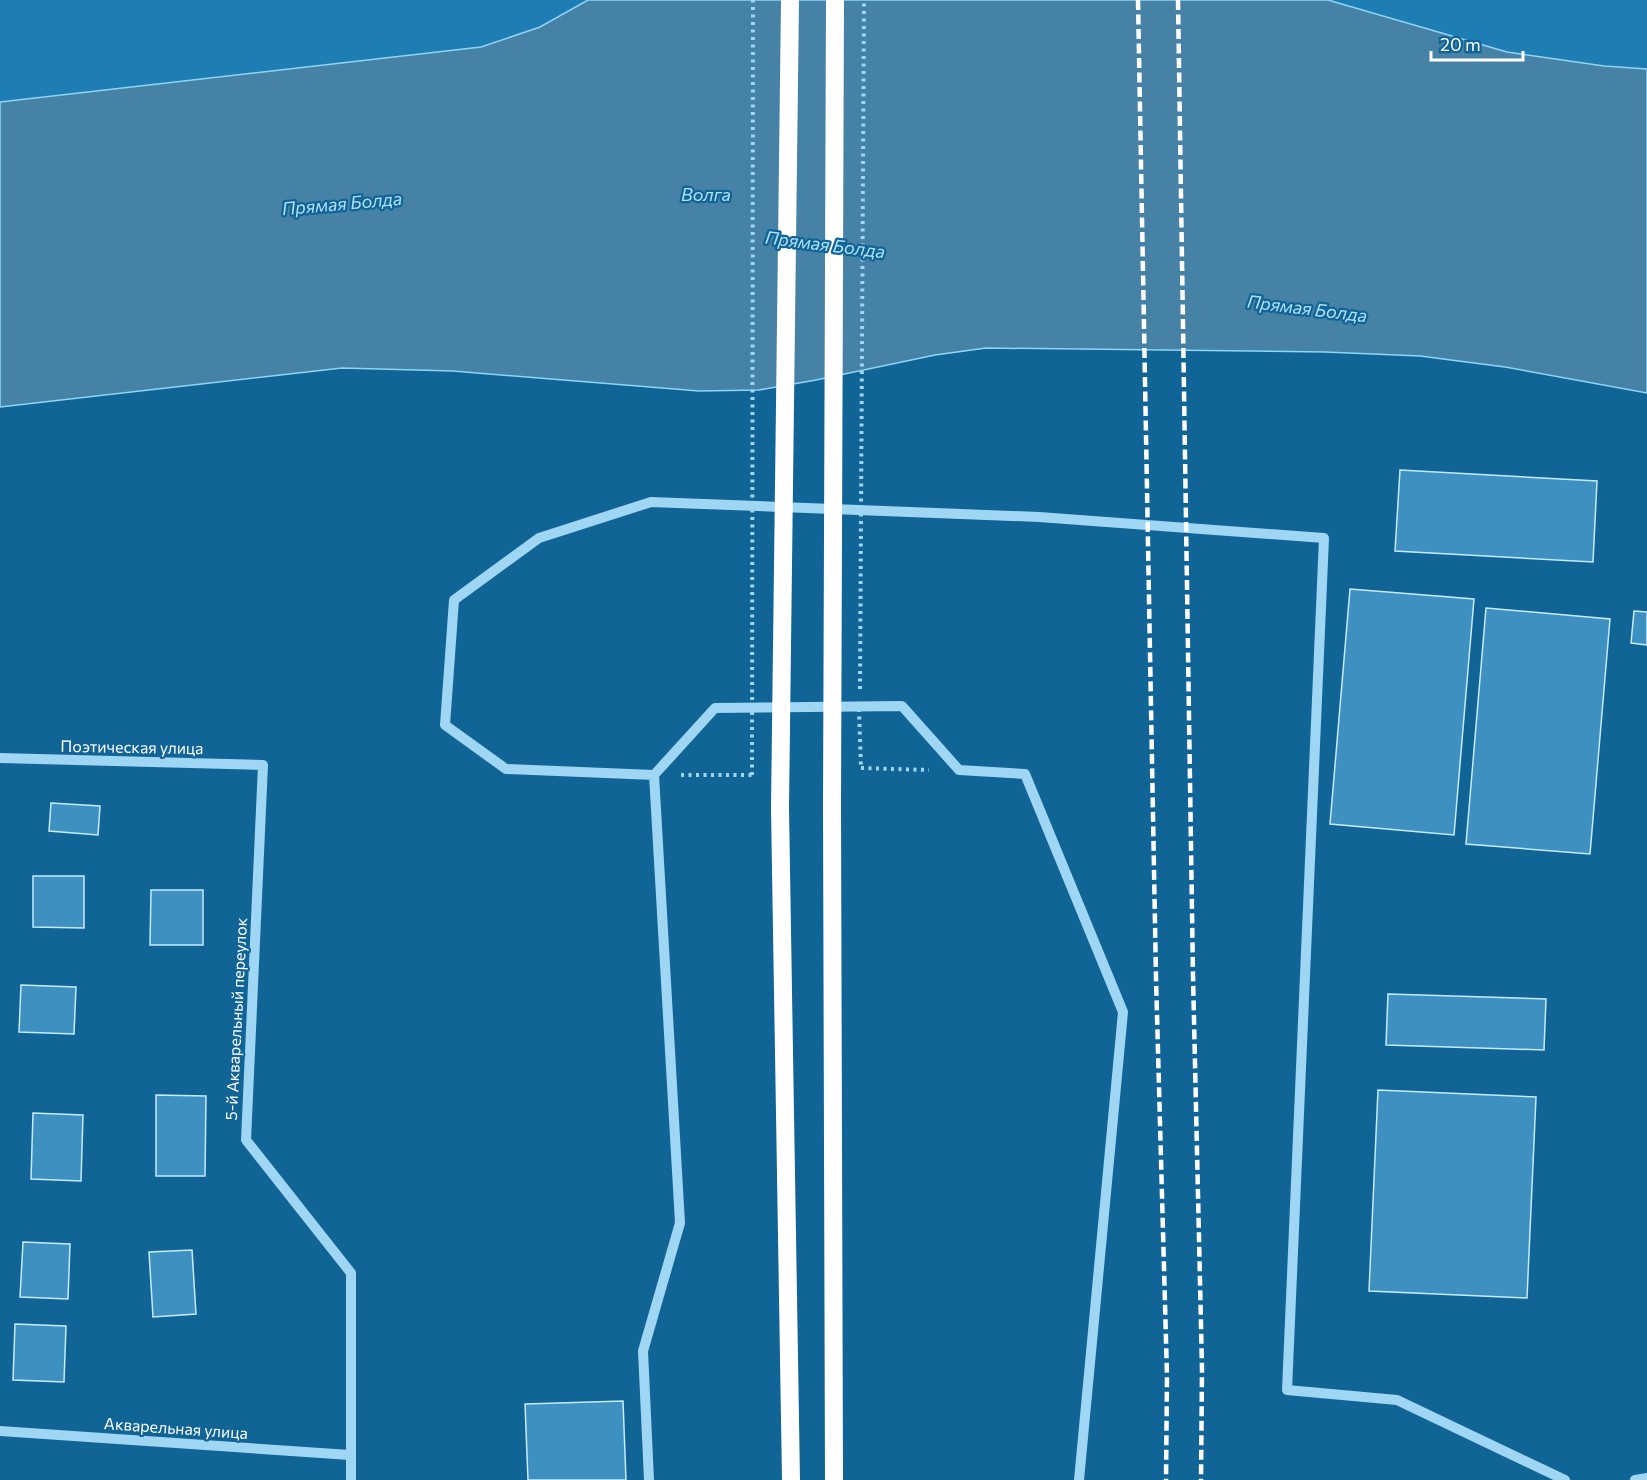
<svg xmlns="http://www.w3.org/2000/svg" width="1647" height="1480" font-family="Commissioner,sans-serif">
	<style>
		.green { fill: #1e7eb3 }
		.water { fill: #4582a5; stroke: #90d4f8; stroke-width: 1.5 }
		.building { fill: #3d90bf; stroke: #c6eafe; stroke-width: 1.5 }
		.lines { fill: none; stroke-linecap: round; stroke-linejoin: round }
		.path { stroke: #9ed6f4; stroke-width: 4; stroke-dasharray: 3 4.5; stroke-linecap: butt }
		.minor { stroke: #9ed6f4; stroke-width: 10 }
		.highway { stroke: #fff; stroke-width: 18 }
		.rail { stroke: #fff; stroke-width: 4.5; stroke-dasharray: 10 4.5; stroke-linecap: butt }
		.path-bridge { stroke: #9ed6f4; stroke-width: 4; stroke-dasharray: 3 4.5; stroke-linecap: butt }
		.highway-bridge { stroke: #fff; stroke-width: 18 }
		.labels { text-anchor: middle; stroke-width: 4.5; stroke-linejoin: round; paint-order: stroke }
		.street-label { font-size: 16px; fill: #fff; stroke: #106496 }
		.water-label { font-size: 18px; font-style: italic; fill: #afe1fb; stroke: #106496 }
	</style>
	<rect width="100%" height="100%" fill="#106496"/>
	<!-- green -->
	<g class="green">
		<polygon points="0,0 588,0 540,27 481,47 0,102"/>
		<polygon points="1328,0 1647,0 1647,69 1604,66 1507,52"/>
	</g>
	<!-- water -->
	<polygon class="water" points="588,0 1328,0 1507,52 1604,66 1647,69 1647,393 1505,367 1420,356 1325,352 986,348 935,355 816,380 759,390 699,391 453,371 342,368 0,407 0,102 481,47 540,27"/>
	<!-- building -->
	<g class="building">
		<polygon points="1400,470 1597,481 1593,562 1395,551"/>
		<polygon points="1350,589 1474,599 1454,835 1330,824"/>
		<polygon points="1486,608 1610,619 1590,854 1466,844"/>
		<polygon points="1634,611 1647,612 1647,645 1631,643"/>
		<polygon points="51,803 100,806 98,835 49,831"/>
		<polygon points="33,876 84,876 84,928 33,927"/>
		<polygon points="151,890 203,890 203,945 150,945"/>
		<polygon points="21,985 76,987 74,1034 19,1032"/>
		<polygon points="1388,994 1546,999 1544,1050 1386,1045"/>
		<polygon points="1378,1090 1536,1097 1527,1298 1369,1291"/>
		<polygon points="156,1095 206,1096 205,1176 156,1176"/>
		<polygon points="33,1113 83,1115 81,1181 31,1179"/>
		<polygon points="23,1242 70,1244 68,1299 20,1297"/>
		<polygon points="192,1250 196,1314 153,1317 149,1252"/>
		<polygon points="15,1324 66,1326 64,1382 13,1380"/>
		<polygon points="623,1401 626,1480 528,1480 525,1404"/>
	</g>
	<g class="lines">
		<!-- path -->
		<g class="path">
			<polyline points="861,768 929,770"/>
			<polyline points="681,775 752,775"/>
		</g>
		<!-- minor -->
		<g class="minor">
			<polyline points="0,758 263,765 246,1140 351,1273 351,1480"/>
			<polyline points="654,775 715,708 902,706 959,770 1025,774 1123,1012 1079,1480"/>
			<polyline points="0,1431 350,1455"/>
			<polyline points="649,1480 643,1351 680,1223 654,775 506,769 445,725 454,600 539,538 651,502 1039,517 1324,538 1287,1390 1397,1400 1565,1480"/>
			<polyline points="1635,1480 1647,1478"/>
		</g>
		<!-- highway -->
		<g class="highway">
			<polyline points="832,805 834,1480"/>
			<polyline points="780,808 791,1480"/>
		</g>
		<!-- rail -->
		<g class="rail">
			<polyline points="1138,0 1156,978 1167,1376 1166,1480"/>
			<polyline points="1178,0 1193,976 1202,1369 1201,1480"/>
		</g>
		<!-- path-bridge -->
		<g class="path-bridge">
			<polyline points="860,689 864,0"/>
			<polyline points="859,709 861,768"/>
			<polyline points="752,775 753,0"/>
		</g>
		<!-- highway-bridge -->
		<g class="highway-bridge">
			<polyline points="832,805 835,0"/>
			<polyline points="780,808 790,0"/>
		</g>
	</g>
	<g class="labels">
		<!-- street labels -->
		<g class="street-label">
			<text transform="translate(132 747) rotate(1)" y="6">Поэтическая улица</text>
			<text transform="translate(236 1019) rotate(-87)" y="6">5-й Акварельный переулок</text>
			<text transform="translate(176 1428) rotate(4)" y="6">Акварельная улица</text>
		</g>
		<!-- water labels -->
		<g class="water-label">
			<text x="706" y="201">Волга</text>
			<text transform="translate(342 204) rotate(-5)" y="6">Прямая Болда</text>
			<text transform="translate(825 245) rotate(7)" y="6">Прямая Болда</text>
			<text transform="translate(1307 309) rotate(7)" y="6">Прямая Болда</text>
		</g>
	</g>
	<!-- scale -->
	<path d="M1431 51v9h92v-9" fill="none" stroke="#ffffff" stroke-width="3"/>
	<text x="1440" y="51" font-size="18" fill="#ffffff" stroke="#106496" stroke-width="4.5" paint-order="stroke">20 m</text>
</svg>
